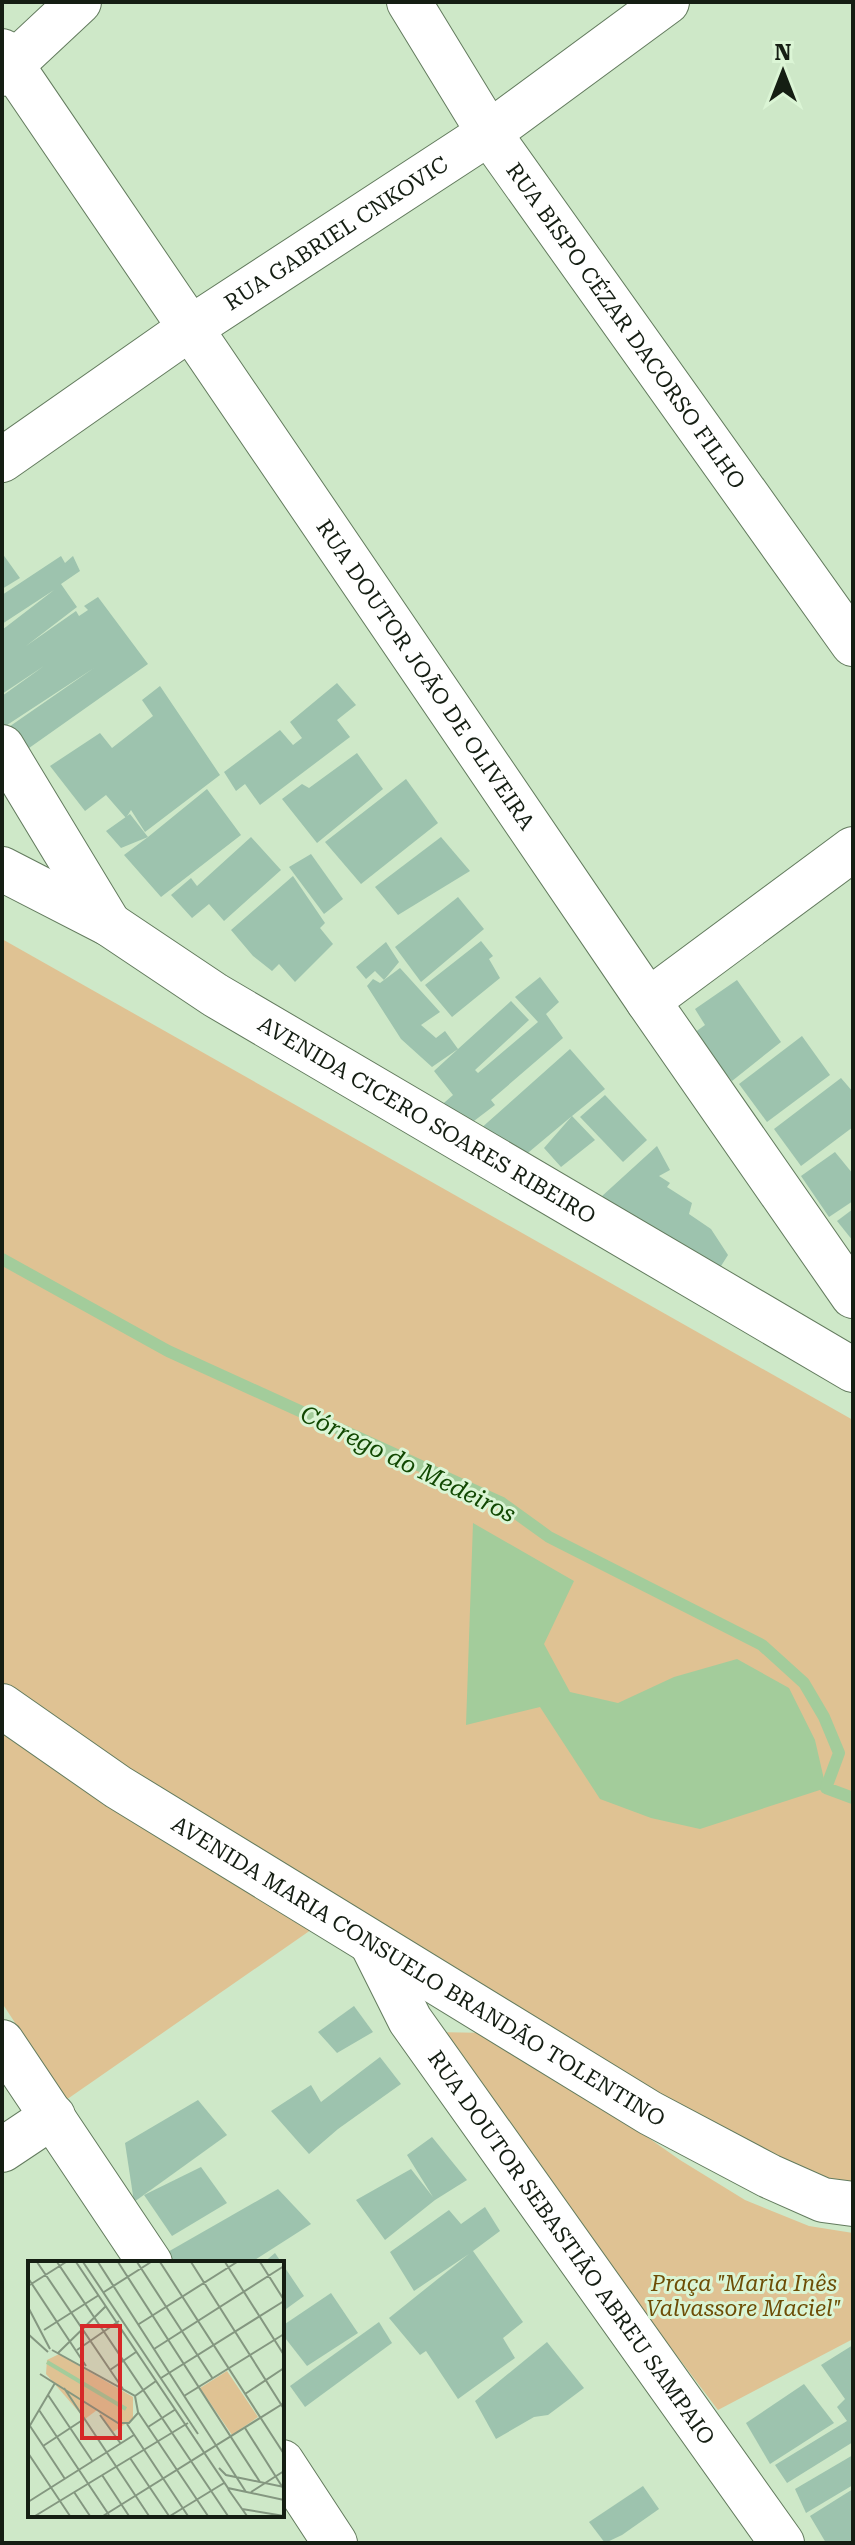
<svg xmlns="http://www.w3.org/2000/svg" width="855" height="2545" font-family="'Roboto Serif',serif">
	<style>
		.green { fill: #dfc293 }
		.water { fill: #a3cc9b }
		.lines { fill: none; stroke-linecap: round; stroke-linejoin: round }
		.stream { stroke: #a3cc9b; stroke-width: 12 }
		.building { fill: #9dc3ae }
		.minor-casing { stroke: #637b5e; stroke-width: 46 }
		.minor { stroke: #fff; stroke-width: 44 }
		.labels { text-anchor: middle; stroke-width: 6; stroke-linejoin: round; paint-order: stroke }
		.street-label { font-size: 22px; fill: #151e13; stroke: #dbf5d5 }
		.park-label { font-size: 22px; font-style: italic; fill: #6d4d06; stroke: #dbf5d5 }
		.water-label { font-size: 24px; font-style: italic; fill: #114802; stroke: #dbf5d5 }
		.inset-river { fill: none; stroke: #a3cc9b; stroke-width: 4 }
		.inset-road { fill: none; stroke: #849780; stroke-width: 2 }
		.view { fill: #d62828; fill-opacity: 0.15; stroke: #d62828; stroke-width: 4 }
		.inset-edge { fill: none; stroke: #151e13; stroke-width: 4 }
	</style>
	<rect width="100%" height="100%" fill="#cee8c8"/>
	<!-- green -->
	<g class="green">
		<polygon points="2,939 853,1420 853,2193 665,2111 2,1689"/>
		<polygon points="2,1729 318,1925 66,2100 2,2003"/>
		<polygon points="432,2032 491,2033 576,2087 680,2160 745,2200 809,2226 853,2233 853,2339 718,2410"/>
	</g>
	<!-- water -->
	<polygon class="water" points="473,1523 574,1581 544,1644 570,1692 618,1703 674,1677 737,1659 789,1688 815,1740 826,1788 700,1829 651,1818 600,1799 540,1707 466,1725"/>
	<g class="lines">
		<!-- stream -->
		<polyline class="stream" points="2,1259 168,1351 502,1503 549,1537 762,1645 804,1683 824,1717 839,1753 826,1788 853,1798"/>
	</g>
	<!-- building -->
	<g class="building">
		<polygon points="2,553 20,578 2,589"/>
		<polygon points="61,556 65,563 73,556 80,571 61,584 77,607 26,646 76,611 79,616 88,610 84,606 98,597 148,664 22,753 3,731 94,668 4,727 2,696 44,666 2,694 2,630 54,590 2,624 2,595"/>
		<polygon points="337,683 356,705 337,720 350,737 260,805 245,784 236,791 224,772 280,730 293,745 302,738 290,722"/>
		<polygon points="160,686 220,775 145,832 131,810 126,818 106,795 85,811 50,766 100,733 112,748 153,716 142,700"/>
		<polygon points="357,753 383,789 317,843 282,799 302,784 309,788"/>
		<polygon points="406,779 438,823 361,884 325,842"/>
		<polygon points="207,789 241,835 161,897 124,855 148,837 121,848 106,831 130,814 148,837"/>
		<polygon points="251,837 281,870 224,921 209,904 192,918 171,895 191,878 197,886"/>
		<polygon points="441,837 470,871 398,915 375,887"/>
		<polygon points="311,854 343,899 324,914 289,867"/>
		<polygon points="293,876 325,923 320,928 333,944 295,982 279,964 272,971 253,956 231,930"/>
		<polygon points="458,897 484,929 421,982 395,947"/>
		<polygon points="481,941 493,956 489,959 500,978 452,1017 425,985"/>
		<polygon points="386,942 399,962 384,980 375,971 366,979 356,967"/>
		<polygon points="400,968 440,1012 421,1025 436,1038 445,1031 458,1049 511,1001 529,1020 475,1070 478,1073 538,1022 515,997 540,977 559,1002 546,1014 563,1038 491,1100 495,1105 470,1124 437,1109 453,1095 434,1071 458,1049 432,1067 401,1039 367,986 373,979 380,983"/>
		<polygon points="737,980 781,1042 732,1081 694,1033 705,1025 695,1009"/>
		<polygon points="802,1036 830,1075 767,1122 739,1084"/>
		<polygon points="570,1049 605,1089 572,1116 595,1140 561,1167 544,1148 572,1116 523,1157 479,1130"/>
		<polygon points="841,1078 853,1092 853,1127 801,1166 774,1129"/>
		<polygon points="605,1095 647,1140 623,1162 580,1117"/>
		<polygon points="657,1146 670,1170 659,1176 670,1183 667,1187 692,1203 689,1214 711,1229 728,1255 716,1274 601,1197"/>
		<polygon points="835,1152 853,1174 853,1201 829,1217 801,1176"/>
		<polygon points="853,1209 853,1241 837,1221"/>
		<polygon points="354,2006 373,2032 337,2053 318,2032"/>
		<polygon points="380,2057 401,2084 338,2129 309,2154 271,2111 311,2085 321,2102"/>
		<polygon points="198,2100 227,2135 134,2202 125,2143"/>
		<polygon points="432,2137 467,2180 435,2200 385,2240 356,2200 411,2169 433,2197 407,2155"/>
		<polygon points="201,2167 227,2203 172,2236 144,2195"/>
		<polygon points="278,2189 311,2224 250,2263 162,2263 159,2257"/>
		<polygon points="485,2207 500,2231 473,2251 523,2322 503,2338 515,2358 458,2399 426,2351 420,2355 389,2318 469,2254 414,2291 390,2252 449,2210 461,2224"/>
		<polygon points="275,2253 304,2296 282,2312 282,2263 263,2263"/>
		<polygon points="331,2293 358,2333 307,2366 282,2334 282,2326"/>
		<polygon points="379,2322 392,2343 305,2407 290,2386"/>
		<polygon points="547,2342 584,2388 548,2415 534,2417 496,2439 475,2401"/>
		<polygon points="853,2345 853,2442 787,2483 775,2465 847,2421 837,2407 845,2399 821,2365"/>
		<polygon points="804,2384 834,2423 770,2464 746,2423"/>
		<polygon points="853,2455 853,2485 806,2513 795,2489"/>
		<polygon points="643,2486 659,2509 622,2535 605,2543 589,2522"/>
		<polygon points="853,2489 853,2543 826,2543 810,2516"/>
	</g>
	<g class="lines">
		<defs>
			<g id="minor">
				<path id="s1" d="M409 2 489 133 853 644"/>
				<path id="s2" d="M2 51 648 1001 853 1296"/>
				<polyline points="2,74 79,2"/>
				<path id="s3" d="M2 460 189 329 489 133 667 2"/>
				<polyline points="2,747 109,924"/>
				<path id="s4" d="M2 869 109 924 215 995 853 1370"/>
				<polyline points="648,1001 853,849"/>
				<path id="s5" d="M2 1706 118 1787 650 2113 769 2176 823 2200 853 2204"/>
				<path id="s6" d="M372 1944 410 2020 782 2543"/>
				<polyline points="2,2042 150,2263"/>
				<polyline points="2,2150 53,2116"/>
				<polyline points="282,2462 335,2543"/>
			</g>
		</defs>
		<!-- minor casing -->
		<use href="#minor" class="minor-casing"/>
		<!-- minor -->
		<use href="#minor" class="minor"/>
	</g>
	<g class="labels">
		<!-- street labels -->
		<g class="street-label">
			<text dy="8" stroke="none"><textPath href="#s3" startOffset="404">RUA GABRIEL CNKOVIC</textPath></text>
			<text dy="8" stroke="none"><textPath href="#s1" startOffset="390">RUA BISPO CÉZAR DACORSO FILHO</textPath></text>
			<text dy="8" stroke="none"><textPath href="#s2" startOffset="754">RUA DOUTOR JOÃO DE OLIVEIRA</textPath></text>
			<text dy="8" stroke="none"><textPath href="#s4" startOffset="494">AVENIDA CICERO SOARES RIBEIRO</textPath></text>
			<text dy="8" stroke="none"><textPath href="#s5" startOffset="494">AVENIDA MARIA CONSUELO BRANDÃO TOLENTINO</textPath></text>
			<text dy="8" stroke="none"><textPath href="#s6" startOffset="364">RUA DOUTOR SEBASTIÃO ABREU SAMPAIO</textPath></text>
		</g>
		<!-- park labels -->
		<g class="park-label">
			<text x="744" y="2291">Praça "Maria Inês<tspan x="744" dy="25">Valvassore Maciel"</tspan></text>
		</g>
		<!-- water labels -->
		<g class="water-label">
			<text transform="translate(408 1464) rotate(26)" y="8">Córrego do Medeiros</text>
		</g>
	</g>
	<!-- overview -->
	<g transform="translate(28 2261)">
		<rect width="256" height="256" fill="#cee8c8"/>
		<path d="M31 93 105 136V158L85 171 69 149 57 158 18 113 19 99ZM199 110 230 156 204 174 172 127Z" fill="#dfc293"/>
		<path class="inset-river" d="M19 101 98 148"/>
		<path class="inset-road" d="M9 1 95 128M29 1 200 255M48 1 200 227 256 239M55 1 170 173M70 1 218 231M90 1 232 221M109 1 185 118M132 1 256 193M163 1 256 148M197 1 256 94M232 1 256 39M0 17 58 105M0 25 38 1M76 31 123 1M0 46 22 88M111 63 209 1M16 69 71 34M0 73 20 91M126 88 256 5M24 89 107 135 110 151M49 89 91 60M30 92 78 45M82 109 108 91M12 113 90 162H101L110 152M133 117 256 40M36 127 121 255M217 133 256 107M20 134 65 201M107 135 128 120M156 135 256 73M11 149 81 254M110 151 180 255M72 154 93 183M99 163 160 255M2 165 37 218M1 166 27 122M120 166 148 148M217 167 255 227M15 185 56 158M0 192 42 255M102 197 141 255M191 207 198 214 256 226M74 214 101 255M200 228 219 255M46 231 62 255M223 231 256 210M0 241 106 174M214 248 256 255M7 255 160 162M75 255 256 142M142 255 196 222"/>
		<path class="view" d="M54 65H92V177H54Z"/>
		<rect width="256" height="256" class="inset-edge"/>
	</g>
	<!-- border -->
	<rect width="855" height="2545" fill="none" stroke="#151e13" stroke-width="8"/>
	<!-- north arrow -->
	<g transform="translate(783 72)" stroke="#dbf5d5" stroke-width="6" paint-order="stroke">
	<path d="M0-6L14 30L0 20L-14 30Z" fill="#151e13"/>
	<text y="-12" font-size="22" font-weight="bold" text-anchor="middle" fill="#151e13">N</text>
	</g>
</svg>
